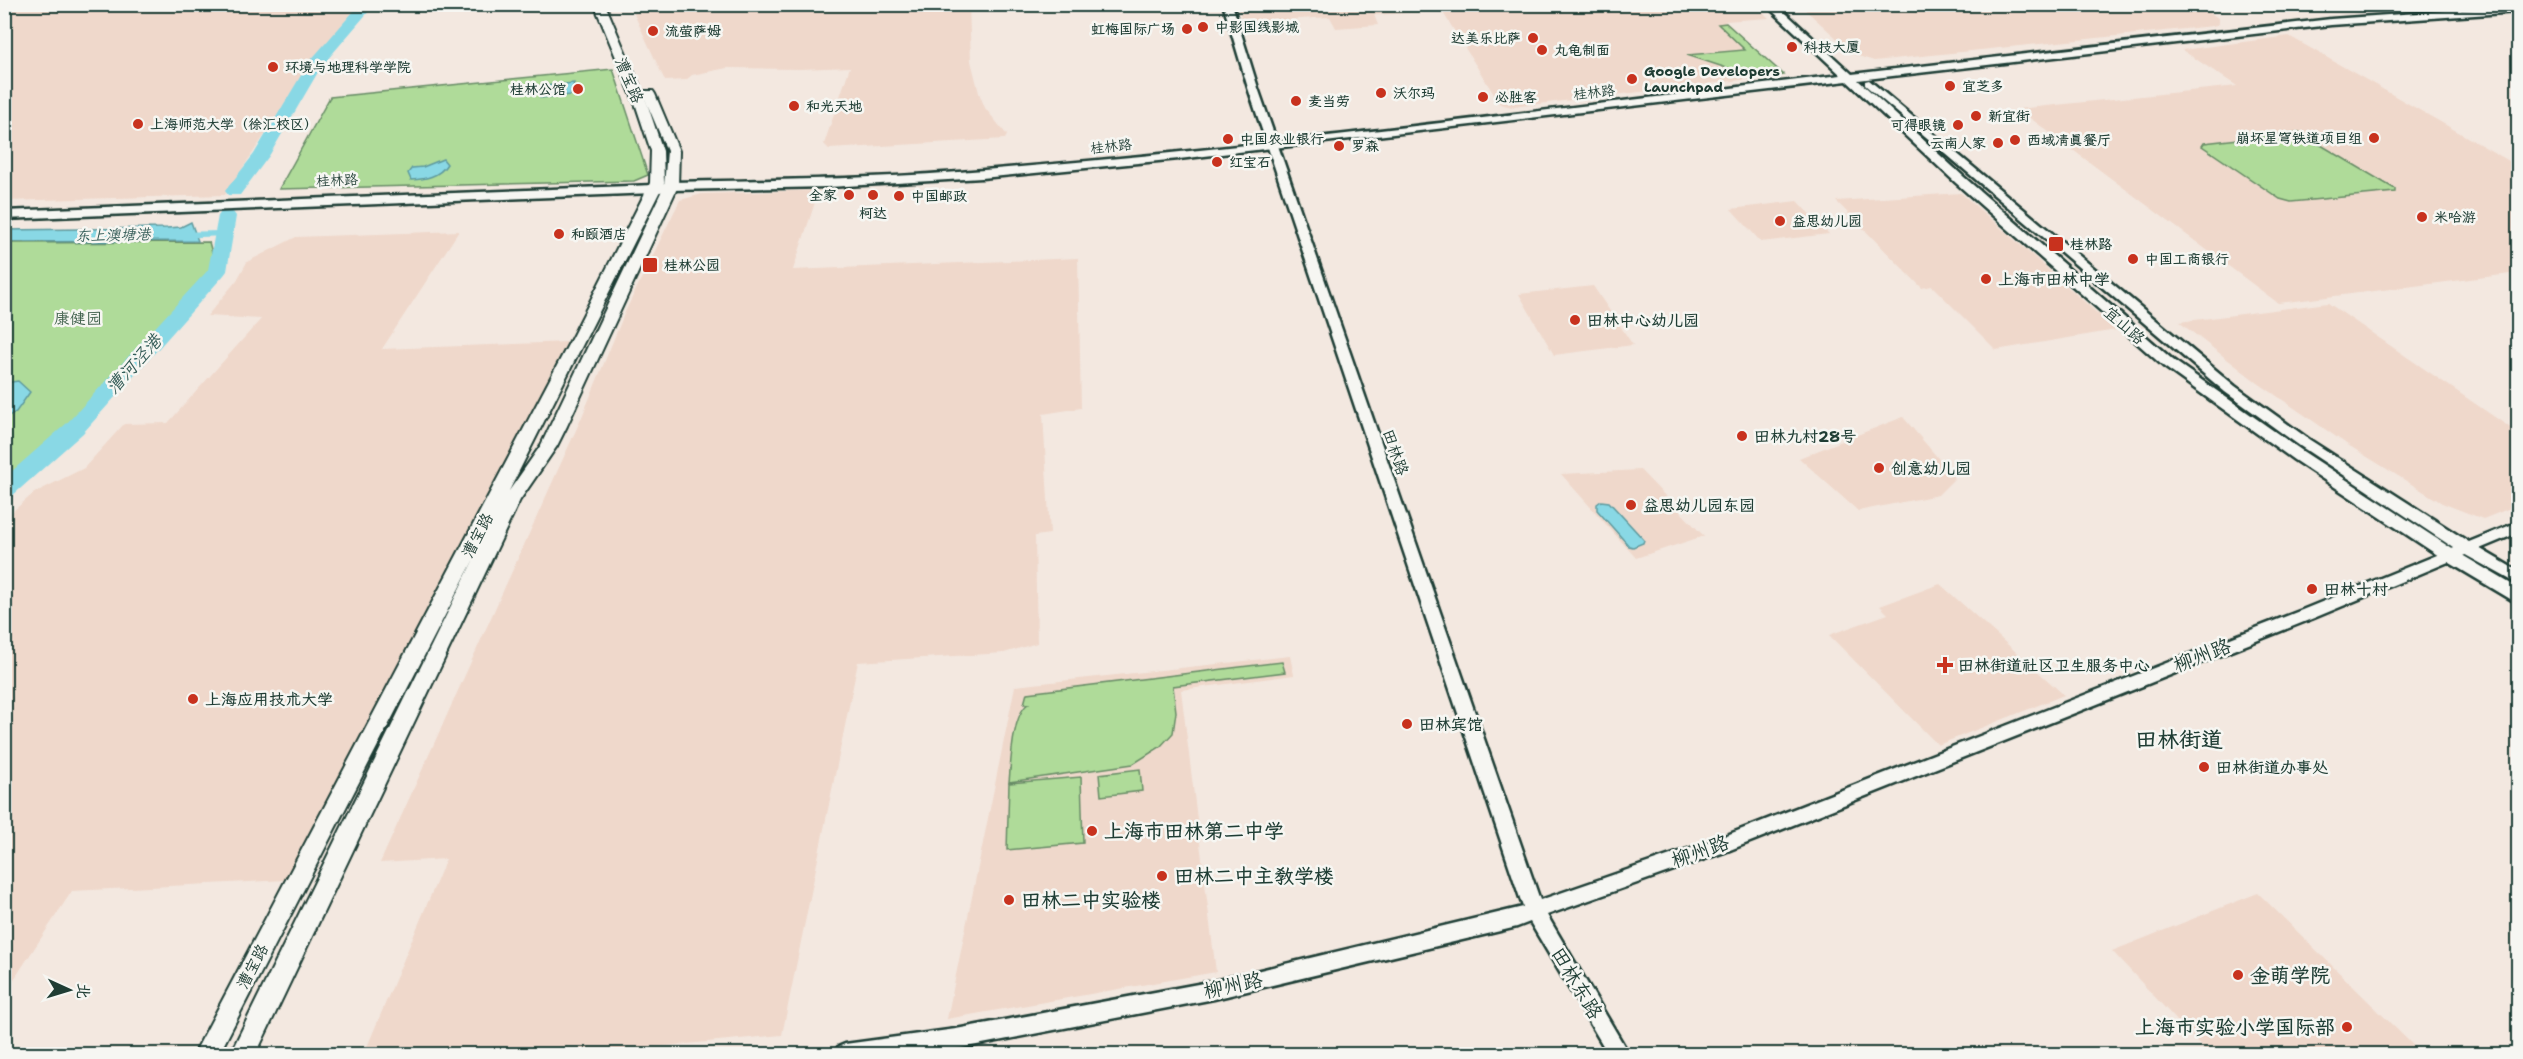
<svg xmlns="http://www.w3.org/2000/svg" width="2523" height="1059" font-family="'Shantell Sans','LXGW WenKai TC',sans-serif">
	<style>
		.built { fill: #efd8cb }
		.green { fill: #afdb99; stroke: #678c66; stroke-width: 1.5 }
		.water { fill: #89d8e5; stroke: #5f9a9e; stroke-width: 1.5 }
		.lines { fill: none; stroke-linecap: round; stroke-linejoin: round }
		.canal { fill: #89d8e5; fill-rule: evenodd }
		.river { fill: #89d8e5; fill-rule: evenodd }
		.tertiary-casing { stroke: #1f3d34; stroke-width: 5 }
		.secondary-casing { stroke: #1f3d34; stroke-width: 5 }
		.primary-casing { stroke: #1f3d34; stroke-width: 4 }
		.tertiary { fill: #f6f6f2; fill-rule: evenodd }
		.secondary { fill: #f6f6f2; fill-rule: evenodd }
		.primary { fill: #f6f6f2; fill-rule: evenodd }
		.poi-dot { fill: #c8321e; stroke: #f6f6f2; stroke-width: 2 }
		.labels { text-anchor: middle; stroke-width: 5; stroke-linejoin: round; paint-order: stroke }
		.far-poi-label { font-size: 14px; font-weight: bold; fill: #1f3d34; stroke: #f6f6f2; text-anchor: start }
		.far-street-label { font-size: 14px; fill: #1f3d34; stroke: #f6f6f2 }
		.far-water-label { font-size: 15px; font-style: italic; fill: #345c57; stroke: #f6f6f2 }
		.street-label { font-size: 16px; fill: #1f3d34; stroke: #f6f6f2 }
		.poi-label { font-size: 16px; font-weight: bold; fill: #1f3d34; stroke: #f6f6f2; text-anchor: start }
		.park-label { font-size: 16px; fill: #3c5d48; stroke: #f6f6f2 }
		.water-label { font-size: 18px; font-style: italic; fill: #345c57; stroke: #f6f6f2 }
		.near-street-label { font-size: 20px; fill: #1f3d34; stroke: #f6f6f2 }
		.near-poi-label { font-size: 20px; font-weight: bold; fill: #1f3d34; stroke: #f6f6f2; text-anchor: start }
		.district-label { font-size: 22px; font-weight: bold; fill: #1f3d34; stroke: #f6f6f2 }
	</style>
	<rect width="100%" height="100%" fill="#f3e8e0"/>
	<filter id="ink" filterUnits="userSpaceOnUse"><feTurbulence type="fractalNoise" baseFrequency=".0167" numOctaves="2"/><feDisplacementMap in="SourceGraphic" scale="12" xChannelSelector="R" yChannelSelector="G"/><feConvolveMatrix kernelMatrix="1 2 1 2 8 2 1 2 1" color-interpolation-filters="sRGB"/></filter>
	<g filter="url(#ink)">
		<!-- built -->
		<g class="built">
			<polygon points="2197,4 2218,18 2219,24 2213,26 1874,61 1855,55 1800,5"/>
			<polygon points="4,5 5,4 359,5 319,53 225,195 5,201"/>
			<polygon points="630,5 969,5 971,61 979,93 985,108 1007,135 1005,139 829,149 824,144 850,67 801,69 727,68 692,75 686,80 665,81"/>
			<polygon points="1237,5 1755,5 1769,18 1725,21 1784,75 1512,107 1500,104 1442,11 1374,15 1378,25 1336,28 1330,17 1243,23"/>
			<polygon points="2289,36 2518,166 2518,273 2278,303 2018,109 2237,86 2182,50"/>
			<polygon points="819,190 793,270 1078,258 1081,408 1043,414 1050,534 1035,536 1037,643 1004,653 858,662 782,1035 580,1054 364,1054 446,859 380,863 581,419 625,312 680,200 702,194"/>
			<polygon points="1961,193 2050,271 2116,330 1996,350 1932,286 1922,288 1836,201"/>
			<polygon points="1797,201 1829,234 1761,242 1731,209"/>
			<polygon points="459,231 382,349 569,342 286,880 72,891 5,993 5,518 34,493 84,468 124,424 168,423 261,319 207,316 237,280 247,262 296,237"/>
			<polygon points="1593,286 1633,345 1554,355 1519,294"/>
			<polygon points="2328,303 2518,433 2518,505 2483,519 2442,503 2348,445 2258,383 2179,322"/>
			<polygon points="1903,417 1955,478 1938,495 1858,511 1799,458"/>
			<polygon points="1640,470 1704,536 1636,558 1561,474"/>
			<polygon points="1940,584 2064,695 1938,745 1829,635 1888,614 1880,606"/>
			<polygon points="1290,656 1294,675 1181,690 1216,972 947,1019 1015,686"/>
			<polygon points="2258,893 2366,999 2422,1054 2208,1054 2112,951"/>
		</g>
		<!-- green -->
		<g class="green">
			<polygon points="1726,23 1784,75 1757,78 1687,55 1745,50 1718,24"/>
			<polygon points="613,69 648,175 634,181 279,189 330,97"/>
			<polygon points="2299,132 2395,189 2395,192 2291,202 2280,199 2202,146 2204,143"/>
			<polygon points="209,242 217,271 75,428 5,491 5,243"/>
			<path d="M1282 662 1285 672 1173 686 1176 712 1173 733 1160 747 1133 764 1009 782C1011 763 1012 715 1028 704H1024L1027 693Z"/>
			<polygon points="1140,769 1142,791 1101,796 1099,774"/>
			<polygon points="1081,777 1083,843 1007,850 1009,783"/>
		</g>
		<!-- water -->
		<g class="water">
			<polygon points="574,83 571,95 540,98 543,86"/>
			<path d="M443 159 447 164C439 177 425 179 411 180L408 173 412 168 423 167Z"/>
			<polygon points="191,222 198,241 5,242 5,230 167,228 181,227"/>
			<polygon points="18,381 30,392 16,412 5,418 5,383"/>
			<polygon points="1601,501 1609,502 1644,540 1643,543 1633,547 1629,546 1597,510 1597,504"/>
		</g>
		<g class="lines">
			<!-- canal -->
			<polygon class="canal" points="222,231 226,232 226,236 175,238 169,235 175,232"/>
			<!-- river -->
			<g class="river">
				<polygon points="360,4 375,4 321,67 269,156 240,195 228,195 225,191 254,154 309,62"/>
				<polygon points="227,211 233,212 236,216 227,271 224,275 83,433 12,496 4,499 4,478 67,423 208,270 218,216 221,212"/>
			</g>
			<defs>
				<polygon id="tertiary" points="1223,4 1232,4 1258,88 1540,900 1714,840 2302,610 2518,522 2518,533 2314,618 1725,852 1547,915 1629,1054 1608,1054 1530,922 1517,927 1214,999 956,1049 916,1054 835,1054 838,1047 845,1044 956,1029 1214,981 1523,907 1248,88"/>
				<g id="secondary">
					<path d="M1765 4H1776L1852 74 2331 19 2518 6V12L2331 25 1858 80 1964 177 2173 360 2304 452 2457 552 2518 588V602L2512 600 2445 560 2294 460 2163 366 1956 183 1847 81 1179 159 982 178 829 187 671 190 654 193 4 219V211L654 185 671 182C775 180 880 179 984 170 1270 147 1555 108 1841 75Z"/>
					<polygon points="1869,80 2235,386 2310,440 2472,544 2518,571 2518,584 2460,552 2300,446 2225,392 1865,85 1865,81"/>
				</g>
				<polygon id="primary" points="594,4 605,4 648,106 663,151 664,183 509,491 541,445 664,186 667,151 643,94 645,91 653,91 655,94 679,151 678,186 567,426 557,446 520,500 256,1054 230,1054 474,559 219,1054 194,1054 571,339 650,183 651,151 636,106"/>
			</defs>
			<!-- tertiary casing -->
			<use href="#tertiary" class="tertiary-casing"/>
			<!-- secondary casing -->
			<use href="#secondary" class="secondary-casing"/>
			<!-- primary casing -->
			<use href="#primary" class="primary-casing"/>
			<!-- tertiary -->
			<use href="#tertiary" class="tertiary"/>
			<!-- secondary -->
			<use href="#secondary" class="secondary"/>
			<!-- primary -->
			<use href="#primary" class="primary"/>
		</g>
	</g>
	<!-- markers -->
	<g class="poi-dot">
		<circle cx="1203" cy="27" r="6"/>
		<circle cx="1187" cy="29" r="6"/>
		<circle cx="653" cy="31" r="6"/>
		<circle cx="1533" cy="38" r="6"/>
		<circle cx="1792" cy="47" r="6"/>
		<circle cx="1542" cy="50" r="6"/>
		<circle cx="273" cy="67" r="6"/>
		<circle cx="1632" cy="79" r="6"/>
		<circle cx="1950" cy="86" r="6"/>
		<circle cx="578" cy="89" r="6"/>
		<circle cx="1381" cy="93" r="6"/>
		<circle cx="1483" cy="97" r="6"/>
		<circle cx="1296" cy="101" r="6"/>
		<circle cx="794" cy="106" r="6"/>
		<circle cx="1976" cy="116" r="6"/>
		<circle cx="138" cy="124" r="6"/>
		<circle cx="1958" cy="125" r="6"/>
		<circle cx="2374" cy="138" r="6"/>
		<circle cx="1228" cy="139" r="6"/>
		<circle cx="2015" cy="140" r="6"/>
		<circle cx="1998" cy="143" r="6"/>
		<circle cx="1339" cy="146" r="6"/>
		<circle cx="1217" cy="162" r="6"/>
		<circle cx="849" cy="195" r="6"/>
		<circle cx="873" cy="195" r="6"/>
		<circle cx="899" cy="196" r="6"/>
		<circle cx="2422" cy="217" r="6"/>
		<circle cx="1780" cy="221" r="6"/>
		<circle cx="559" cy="234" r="6"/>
		<rect x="2048" y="236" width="16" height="16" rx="3"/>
		<circle cx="2133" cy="259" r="6"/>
		<rect x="642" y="257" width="16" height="16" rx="3"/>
		<circle cx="1986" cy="279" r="6"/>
		<circle cx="1575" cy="320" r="6"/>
		<circle cx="1742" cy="436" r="6"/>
		<circle cx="1879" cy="468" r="6"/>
		<circle cx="1631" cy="505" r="6"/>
		<circle cx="2312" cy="589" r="6"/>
		<path d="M1942 656h6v6h6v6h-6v6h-6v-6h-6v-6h6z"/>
		<circle cx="193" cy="699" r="6"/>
		<circle cx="1407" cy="724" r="6"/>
		<circle cx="2204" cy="767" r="6"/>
		<circle cx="1092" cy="831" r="6"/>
		<circle cx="1162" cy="876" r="6"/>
		<circle cx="1009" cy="900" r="6"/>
		<circle cx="2238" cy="975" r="6"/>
		<circle cx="2347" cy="1027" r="6"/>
	</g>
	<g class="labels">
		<!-- far-poi labels -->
		<g class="far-poi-label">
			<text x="1215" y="32">中影国线影城</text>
			<text x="1175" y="34" text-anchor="end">虹梅国际广场</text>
			<text x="665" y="36">流萤萨姆</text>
			<text x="1521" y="43" text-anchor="end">达美乐比萨</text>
			<text x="1804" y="52">科技大厦</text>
			<text x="1554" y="55">丸龟制面</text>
			<text x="285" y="72">环境与地理科学学院</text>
			<text x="1644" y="76">Google Developers<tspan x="1644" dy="16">Launchpad</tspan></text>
			<text x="1962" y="91">宜芝多</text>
			<text x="566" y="94" text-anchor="end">桂林公馆</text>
			<text x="1393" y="98">沃尔玛</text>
			<text x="1495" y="102">必胜客</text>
			<text x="1308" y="106">麦当劳</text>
			<text x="806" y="111">和光天地</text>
			<text x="1988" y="121">新宜街</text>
			<text x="150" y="129">上海师范大学（徐汇校区）</text>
			<text x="1946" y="130" text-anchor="end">可得眼镜</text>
			<text x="2362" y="143" text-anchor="end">崩坏星穹铁道项目组</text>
			<text x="1240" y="144">中国农业银行</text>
			<text x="2027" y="145">西域凊真餐厅</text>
			<text x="1986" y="148" text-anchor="end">云南人家</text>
			<text x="1351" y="151">罗森</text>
			<text x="1229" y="167">红宝石</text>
			<text x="837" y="200" text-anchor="end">全家</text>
			<text x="911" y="201">中国邮政</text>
			<text x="873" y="218" text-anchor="middle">柯达</text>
			<text x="2434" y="222">米哈游</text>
			<text x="1792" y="226">益思幼儿园</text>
			<text x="571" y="239">和颐酒店</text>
			<text x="2070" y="249">桂林路</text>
			<text x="2145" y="264">中国工商银行</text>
			<text x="664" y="270">桂林公园</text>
		</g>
		<!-- far-street labels -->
		<g class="far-street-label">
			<text transform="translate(1594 92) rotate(-6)" y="5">桂林路</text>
			<text transform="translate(1111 146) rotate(-6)" y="5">桂林路</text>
			<text transform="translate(337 180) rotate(-3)" y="5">桂林路</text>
		</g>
		<!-- far-water labels -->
		<g class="far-water-label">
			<text transform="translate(113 235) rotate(-1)" y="5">东上澳塘港</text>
		</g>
		<!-- street labels -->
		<g class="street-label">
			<text transform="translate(630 80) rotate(67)" y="6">漕宝路</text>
			<text transform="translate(2125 325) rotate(41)" y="6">宜山路</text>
			<text transform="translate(1396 452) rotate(71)" y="6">田林路</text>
			<text transform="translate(477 535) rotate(-62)" y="6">漕宝路</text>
			<text transform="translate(252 966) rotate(-62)" y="6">漕宝路</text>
		</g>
		<!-- poi labels -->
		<g class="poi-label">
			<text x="1998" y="285">上海市田林中学</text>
			<text x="1587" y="326">田林中心幼儿园</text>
			<text x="1754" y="442">田林九村28号</text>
			<text x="1891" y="474">创意幼儿园</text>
			<text x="1643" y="511">益思幼儿园东园</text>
			<text x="2324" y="595">田林十村</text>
			<text x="1958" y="671">田林街道社区卫生服务中心</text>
			<text x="205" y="705">上海应用技术大学</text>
			<text x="1419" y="730">田林宾馆</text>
			<text x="2216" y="773">田林街道办事处</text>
		</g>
		<!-- park labels -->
		<g class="park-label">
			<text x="78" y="324">康健园</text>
		</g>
		<!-- water labels -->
		<g class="water-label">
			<text transform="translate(134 364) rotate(-48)" y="6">漕河泾港</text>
		</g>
		<!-- near-street labels -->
		<g class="near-street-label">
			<text transform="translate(2202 655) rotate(-21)" y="7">柳州路</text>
			<text transform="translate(1700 851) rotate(-20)" y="7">柳州路</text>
			<text transform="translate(1577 983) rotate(59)" y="7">田林东路</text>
			<text transform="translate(1233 985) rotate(-12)" y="7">柳州路</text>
		</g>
		<!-- near-poi labels -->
		<g class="near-poi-label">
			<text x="1104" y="838">上海市田林第二中学</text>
			<text x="1174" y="883">田林二中主教学楼</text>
			<text x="1021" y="907">田林二中实验楼</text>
			<text x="2250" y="982">金萌学院</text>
			<text x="2335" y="1034" text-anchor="end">上海市实验小学国际部</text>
		</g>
		<!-- district labels -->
		<g class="district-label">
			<text x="2179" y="747">田林街道</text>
		</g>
	</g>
	<!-- margin -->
	<rect width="2523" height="1059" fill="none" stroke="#f6f6f2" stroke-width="24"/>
	<rect x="12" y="12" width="2499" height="1035" fill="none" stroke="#1f3d34" stroke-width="2" filter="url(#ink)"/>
	<!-- north arrow -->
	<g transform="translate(69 990) rotate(94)" stroke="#f6f6f2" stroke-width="4.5" paint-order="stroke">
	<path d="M0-4.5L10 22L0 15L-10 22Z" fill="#1f3d34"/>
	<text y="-9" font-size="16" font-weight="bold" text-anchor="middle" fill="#1f3d34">北</text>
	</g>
</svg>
